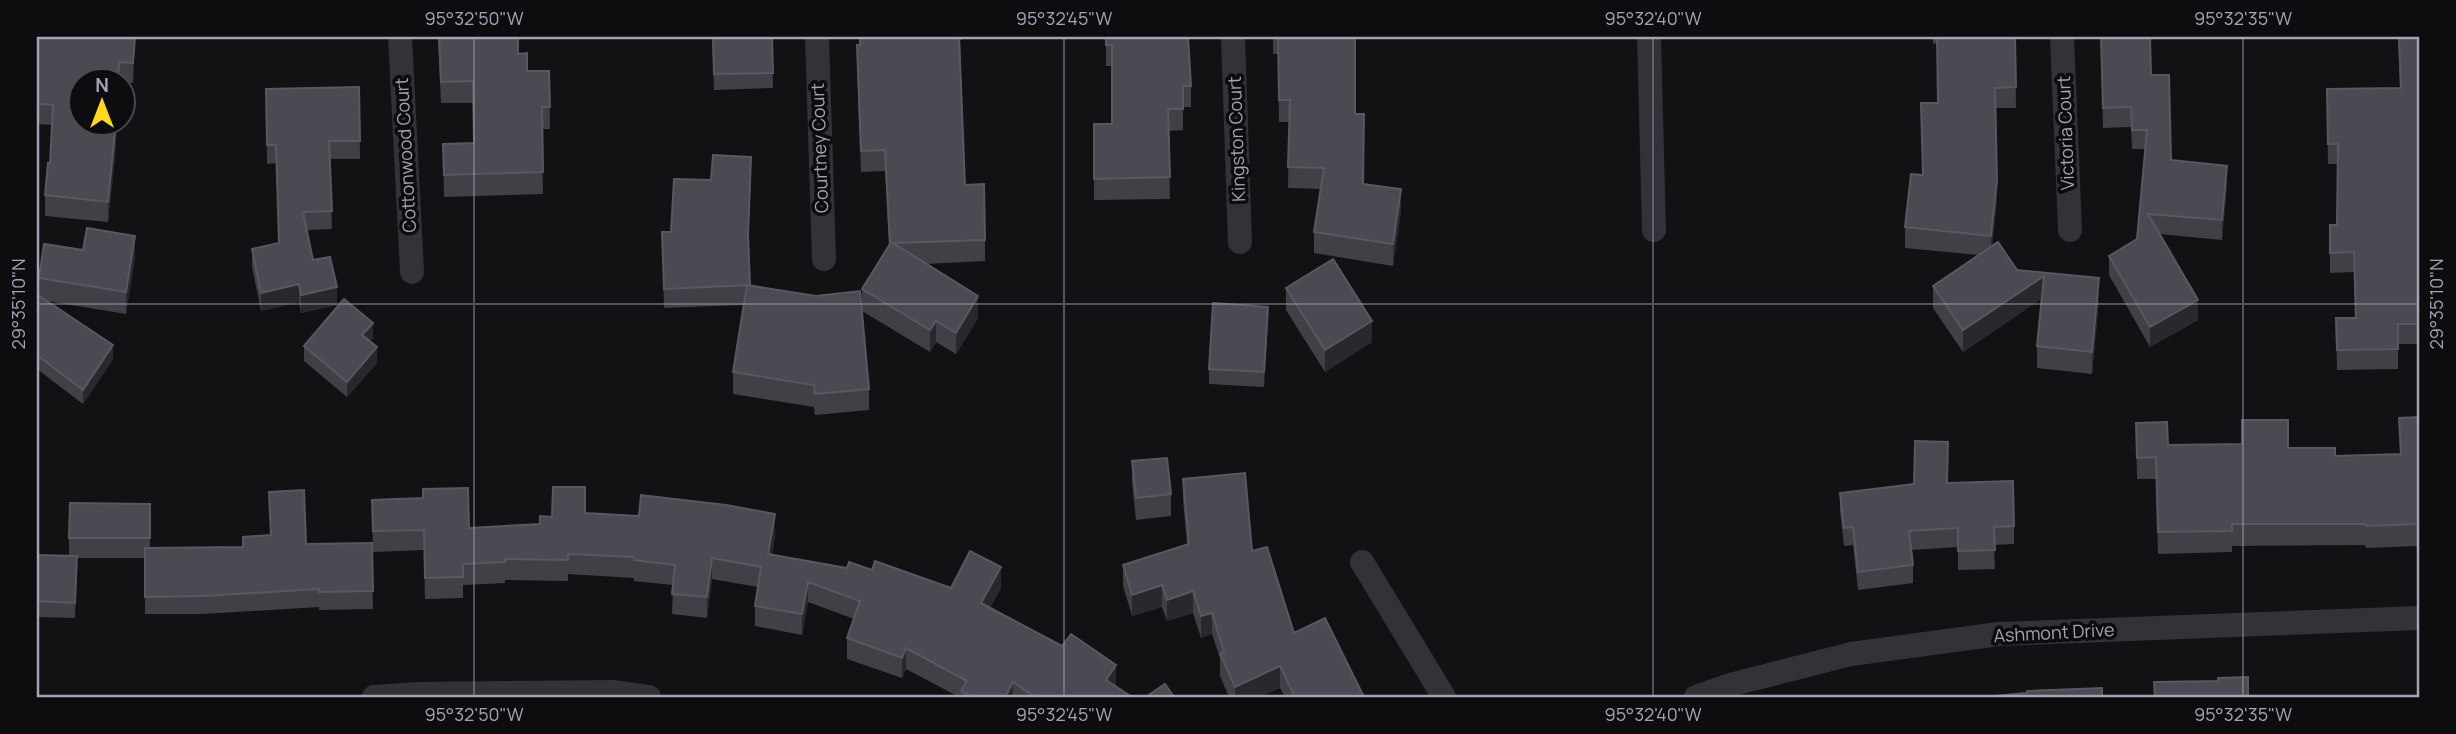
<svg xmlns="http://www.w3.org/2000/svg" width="2456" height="734" font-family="Manrope,sans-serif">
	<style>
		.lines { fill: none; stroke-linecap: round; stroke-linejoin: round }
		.street { stroke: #323238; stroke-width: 24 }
		.wall { fill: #404046 }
		.shaded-wall { fill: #29282d }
		.building { fill: #4b4a52; stroke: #585862; stroke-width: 2 }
		.ticks { fill: none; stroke: #a1a4b5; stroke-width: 2; stroke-opacity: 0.45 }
		.labels { text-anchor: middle; stroke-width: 7; stroke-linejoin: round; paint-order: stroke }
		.street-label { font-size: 18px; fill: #a1a4b5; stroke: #0d0c0e }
		.neatline { fill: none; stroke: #a1a4b5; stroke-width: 2.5 }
		.ticks-label { font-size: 18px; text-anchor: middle; fill: #a1a4b5 }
	</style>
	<rect width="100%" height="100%" fill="#121113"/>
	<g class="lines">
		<!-- street -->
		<g class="street">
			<polyline points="400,37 412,272"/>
			<polyline points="817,37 824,259"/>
			<polyline points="1233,37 1240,242"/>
			<polyline points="1649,37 1654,230"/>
			<polyline points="2062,37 2070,230"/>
			<polyline points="1362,562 1444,697"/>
			<polyline points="374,697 419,694 615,692 649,697"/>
			<polyline points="1696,697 1730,685 1851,654 1999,634 2419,618"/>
		</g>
	</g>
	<!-- wall -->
	<g class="wall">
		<polygon points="37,37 135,37 133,83 122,82 122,80 80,80 80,122 117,122 115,158 108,222 45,216 45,195 50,163 52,125 37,124"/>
		<polygon points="438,37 518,37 518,54 527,71 549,71 550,129 542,129 543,194 444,197 443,144 474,143 473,103 441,103"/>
		<polygon points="712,37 772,37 773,88 714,90"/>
		<polygon points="859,37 962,37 962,40 960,40 965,185 985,240 985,261 926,264 978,318 956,354 936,342 930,352 862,311 869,389 869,410 815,415 814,407 733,394 733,372 744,305 664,308 662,232 671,232 711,180 751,176 748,245 750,286 862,308 862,289 889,245 885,171 861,172 857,66 857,45 859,45"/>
		<polygon points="1106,37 1191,86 1191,107 1183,107 1183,130 1169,131 1170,199 1094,200 1094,124 1112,124 1112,66 1106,66"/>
		<polygon points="1273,37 1355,37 1355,114 1363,184 1401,211 1393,266 1314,253 1314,232 1321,189 1288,188 1289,122 1279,122 1278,54 1273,54"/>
		<polygon points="1933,37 2015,37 2016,108 1995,108 1997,201 1992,246 2017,270 2099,300 2092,374 2037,368 2037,346 2041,299 1963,352 1933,308 1933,286 1978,255 1905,248 1905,227 1922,175 1938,103 1937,43 1933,44"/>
		<polygon points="2101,37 2151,75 2171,160 2227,185 2222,240 2160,234 2198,320 2150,347 2109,275 2109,256 2137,239 2145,149 2132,149 2131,127 2103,128"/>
		<polygon points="2398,37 2419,37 2419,344 2398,344 2398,369 2337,370 2336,318 2355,318 2354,272 2330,273 2330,225 2337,225 2338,164 2328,164 2327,89 2400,88"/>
		<polygon points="359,87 360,159 330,159 332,229 307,230 313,260 337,305 301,313 299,302 261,311 252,267 252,249 279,243 276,163 267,164 266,89"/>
		<polygon points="135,257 126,314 47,301 113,359 83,404 37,369 37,303 39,296 39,278"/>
		<polygon points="1286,288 1372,342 1325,372 1286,310"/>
		<polygon points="1268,322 1264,387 1209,384 1209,369"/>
		<polygon points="373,338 370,341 377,363 347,397 304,361 304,346"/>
		<polygon points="2419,417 2419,546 2366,548 2365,545 2232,546 2232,552 2158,554 2156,479 2137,479 2136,423 2168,445 2288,448 2335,456 2400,454 2399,418"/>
		<polygon points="1132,461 1171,494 1171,516 1136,520 1132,483"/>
		<polygon points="1183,479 1252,551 1294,633 1364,697 1285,697 1280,688 1259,697 1229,697 1220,676 1220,658 1212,634 1201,638 1193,613 1167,621 1162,607 1132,616 1123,586 1123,565 1187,544 1183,500"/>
		<polygon points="1947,483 2014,526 2014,544 1994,545 1995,569 1958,570 1958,547 1912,550 1913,565 1913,583 1858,590 1853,545 1844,546 1840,511 1840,493"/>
		<polygon points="269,492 306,544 372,543 373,609 319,610 319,607 203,614 145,614 145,558 77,558 75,618 37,617 37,555 69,556 69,538 150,504 150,548 243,547 271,535"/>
		<polygon points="372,500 469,528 540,524 552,517 585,513 775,535 772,555 847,568 872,570 951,588 1001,588 990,608 1132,697 959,697 906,669 902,678 847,659 847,638 854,619 808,602 802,635 755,626 755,606 758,587 712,579 707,618 672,614 673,585 634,581 634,578 568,574 568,581 505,580 505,583 463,585 463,598 425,599 424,550 373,552"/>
	</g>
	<!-- shaded-wall -->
	<g class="shaded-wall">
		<polygon points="135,37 133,83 133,63"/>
		<polygon points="116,122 117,122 115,158 108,222 108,202"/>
		<polygon points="751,157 751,176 748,254 748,235"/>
		<polygon points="2227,166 2227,185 2222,240 2222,220"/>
		<polygon points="1997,180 1997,201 1991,257 1991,236"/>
		<polygon points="1401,189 1401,211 1393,266 1393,244"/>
		<polygon points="135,236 135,257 126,314 126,292"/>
		<polygon points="2044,276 2044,297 1963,352 1963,330"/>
		<polygon points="2099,278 2099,300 2092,374 2092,352"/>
		<polygon points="299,284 299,302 261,311 261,293"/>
		<polygon points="337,287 337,305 301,313 301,295"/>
		<polygon points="978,296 978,318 956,354 956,333"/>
		<polygon points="2198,300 2198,320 2150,347 2150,327"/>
		<polygon points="1268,307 1268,322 1264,387 1264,372"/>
		<polygon points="936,321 936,342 930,352 930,330"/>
		<polygon points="1372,321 1372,342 1325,372 1325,350"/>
		<polygon points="373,323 373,338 362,350 362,335"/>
		<polygon points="113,345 113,359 83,404 83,390"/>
		<polygon points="377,347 377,363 347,397 347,382"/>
		<polygon points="775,514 775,535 768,575 768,554"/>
		<polygon points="712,558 712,579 707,618 707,597"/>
		<polygon points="1001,567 1001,588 981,624 981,603"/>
		<polygon points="808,582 808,602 802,635 802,614"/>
		<polygon points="1162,585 1162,607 1132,616 1132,595"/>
		<polygon points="1193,591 1193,613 1167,621 1167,600"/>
		<polygon points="1212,613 1212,634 1201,638 1201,616"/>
		<polygon points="906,648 906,669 902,678 902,658"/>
		<polygon points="1116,665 1116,686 1106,680"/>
		<polygon points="1280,666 1280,688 1259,697 1235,697 1235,687"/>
		<polygon points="1013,682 1013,697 1005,697"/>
	</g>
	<!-- building -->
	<g class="building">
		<polygon points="37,37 135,37 133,63 119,62 118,80 80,80 80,122 116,122 108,202 45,195 48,163 50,163 53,105 37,104"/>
		<polygon points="439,37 518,37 518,54 527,53 527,71 549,71 550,107 542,107 543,172 444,175 443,144 474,143 473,81 441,82"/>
		<polygon points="713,37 772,37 773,73 714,74"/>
		<polygon points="860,37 959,37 965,185 984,184 985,240 893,243 978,296 956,333 936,321 930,330 862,289 890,244 885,150 861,151 857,45 860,45"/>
		<polygon points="1106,37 1188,37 1191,86 1183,86 1183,109 1168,109 1170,177 1094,179 1094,124 1112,124 1112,45 1106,45"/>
		<polygon points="1278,37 1355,37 1355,114 1364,114 1363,184 1401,189 1393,244 1314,232 1324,168 1288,167 1290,100 1279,100"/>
		<polygon points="1937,37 2015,37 2016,87 1995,88 1997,180 1991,236 1905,227 1911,174 1923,175 1921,103 1938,103"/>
		<polygon points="2101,37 2150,37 2151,75 2169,75 2171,160 2227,166 2222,220 2148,214 2198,300 2150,327 2109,256 2137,239 2147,130 2132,130 2131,107 2103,108"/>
		<polygon points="2399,37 2419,37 2419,324 2398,324 2398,349 2337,350 2336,318 2356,318 2354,252 2330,253 2330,225 2337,225 2338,144 2328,144 2327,89 2401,88"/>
		<polygon points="359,87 360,141 329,141 332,211 303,212 313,260 330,257 337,287 301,295 299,284 261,293 252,249 279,243 276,145 267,145 266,89"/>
		<polygon points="713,155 751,157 748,235 750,285 664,289 662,232 671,232 674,179 711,180"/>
		<polygon points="87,228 135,236 126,292 39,278 44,244 83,250"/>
		<polygon points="1998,242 2017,270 2099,278 2092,352 2037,346 2044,276 1963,330 1933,286"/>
		<polygon points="1333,259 1372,321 1325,350 1286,288"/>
		<polygon points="747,285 816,296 860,291 869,389 815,394 814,385 733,372"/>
		<polygon points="38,295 113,345 83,390 37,355 37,303"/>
		<polygon points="344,299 373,323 362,335 377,347 347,382 304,346"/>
		<polygon points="1213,303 1268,307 1264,372 1209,369"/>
		<polygon points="2419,417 2419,524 2366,526 2365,524 2232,524 2232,531 2158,532 2156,457 2137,458 2136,423 2167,422 2168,445 2242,444 2242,420 2288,420 2288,448 2335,448 2335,456 2401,454 2399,418"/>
		<polygon points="1915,441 1948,442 1947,483 2013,481 2014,526 1994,527 1995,550 1958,551 1958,528 1909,531 1913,565 1858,572 1853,527 1844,528 1840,493 1914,484"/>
		<polygon points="1167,458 1171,494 1136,498 1132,461"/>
		<polygon points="1245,473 1252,551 1267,547 1294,633 1325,618 1364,697 1295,697 1280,666 1235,687 1220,654 1224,652 1212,613 1201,616 1193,591 1167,600 1162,585 1132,595 1123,565 1189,544 1183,479"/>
		<polygon points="553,487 585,487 585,513 639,516 641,495 726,505 775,514 768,554 847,568 849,562 872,570 875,561 951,588 970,551 1001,567 981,603 1062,646 1071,634 1116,665 1106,680 1132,697 1035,697 1013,682 1005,697 973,697 961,691 967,681 906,648 902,658 847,638 860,601 808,582 802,614 755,606 761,567 712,558 707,597 672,594 675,565 634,560 634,557 568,554 568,560 505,559 505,562 463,564 463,577 425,578 424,530 373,531 372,500 423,498 423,489 468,488 469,528 540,524 540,516 552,517"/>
		<polygon points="304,490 306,544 372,543 373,591 319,592 319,589 203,596 145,597 145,548 243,547 243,537 271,535 269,492"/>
		<polygon points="70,503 150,504 150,538 69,538"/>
		<polygon points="37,555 77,556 75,603 37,601"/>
		<polygon points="2248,677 2248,697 2155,697 2154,682 2218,681 2218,678"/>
		<polygon points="1165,684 1174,697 1146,697"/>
		<polygon points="2102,688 2102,697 1983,697 2027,693 2027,691"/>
	</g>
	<!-- ticks -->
	<path class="ticks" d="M474 37V697M1064 37V697M1653 37V697M2243 37V697M37 304H2419"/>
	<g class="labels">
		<!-- street labels -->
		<g class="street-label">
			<text transform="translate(2066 133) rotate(-92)" y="6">Victoria Court</text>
			<text transform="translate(1237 139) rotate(-92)" y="6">Kingston Court</text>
			<text transform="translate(820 148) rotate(-92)" y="6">Courtney Court</text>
			<text transform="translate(406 155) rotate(-93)" y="6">Cottonwood Court</text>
			<text transform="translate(2054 633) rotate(-3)" y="6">Ashmont Drive</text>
		</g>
	</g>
	<!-- border -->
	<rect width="2456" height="734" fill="none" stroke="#0d0c0e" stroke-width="77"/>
	<!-- north arrow -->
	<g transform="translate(102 102)"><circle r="33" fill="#0d0c0e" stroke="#484951" stroke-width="2"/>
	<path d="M0-5L12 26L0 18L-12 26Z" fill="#ffd71d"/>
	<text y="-10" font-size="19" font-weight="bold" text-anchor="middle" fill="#a1a4b5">N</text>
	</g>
	<rect x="38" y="38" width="2380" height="658" class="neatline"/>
	<g class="ticks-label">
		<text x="474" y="25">95°32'50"W</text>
		<text x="1064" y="25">95°32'45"W</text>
		<text x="1653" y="25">95°32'40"W</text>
		<text x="2243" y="25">95°32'35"W</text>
		<text transform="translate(19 304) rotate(-90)" y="6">29°35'10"N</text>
		<text transform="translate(2437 304) rotate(-90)" y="6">29°35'10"N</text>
		<text x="474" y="721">95°32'50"W</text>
		<text x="1064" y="721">95°32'45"W</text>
		<text x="1653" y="721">95°32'40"W</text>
		<text x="2243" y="721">95°32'35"W</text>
	</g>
</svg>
